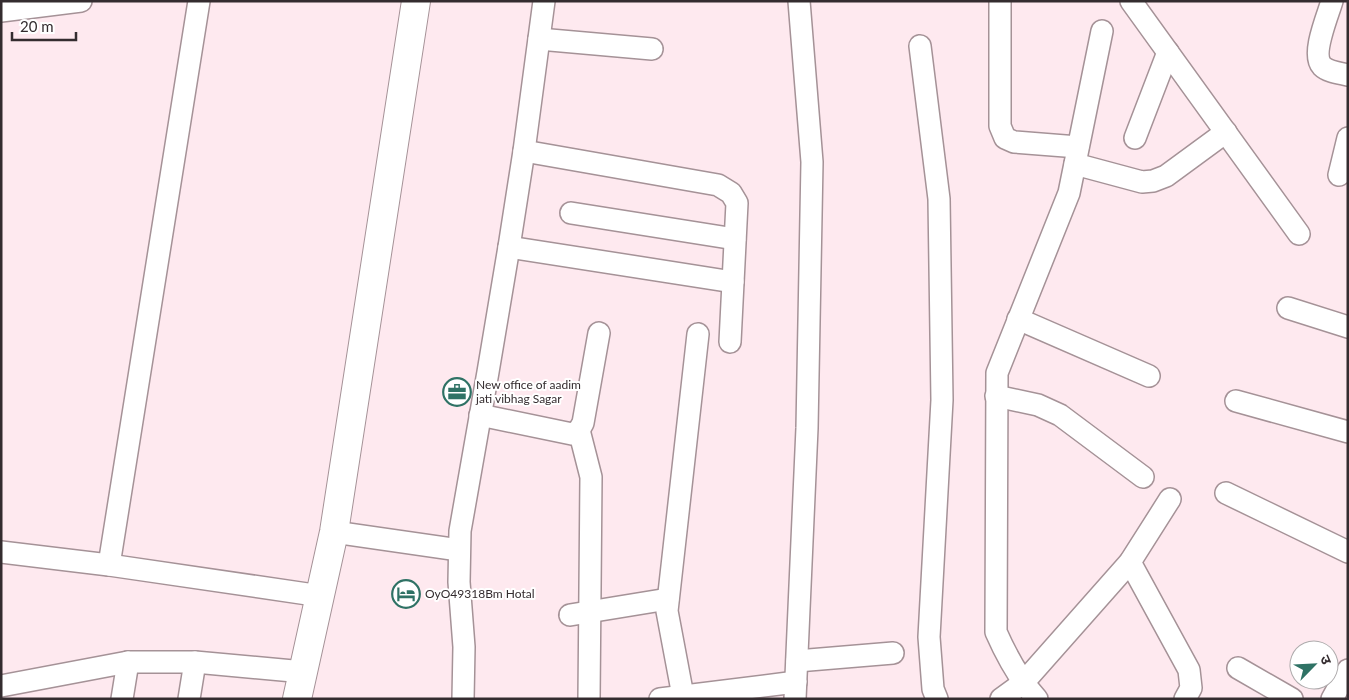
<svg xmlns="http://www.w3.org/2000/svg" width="1349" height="700" font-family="Lato,'Noto Sans Devanagari',sans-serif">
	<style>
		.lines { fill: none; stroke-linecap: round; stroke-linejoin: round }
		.minor-casing { stroke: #a59297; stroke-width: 24 }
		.highway-casing { stroke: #a59297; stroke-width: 30 }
		.minor { stroke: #fff; stroke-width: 21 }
		.highway { stroke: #fff; stroke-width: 28 }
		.labels { text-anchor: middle; stroke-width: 4; stroke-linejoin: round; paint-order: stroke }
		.poi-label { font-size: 12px; fill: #342c2f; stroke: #fff; text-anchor: start }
	</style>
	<rect width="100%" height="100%" fill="#fee9ef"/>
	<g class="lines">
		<defs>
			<g id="minor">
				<polyline points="1000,1 1000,126 1005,138 1014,142 1078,147"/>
				<polyline points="1131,1 1299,234"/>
				<path d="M1332 1C1328 15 1311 54 1322 66 1328 72 1340 73 1348 75"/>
				<polyline points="1,11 81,1"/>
				<polyline points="539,39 652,49"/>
				<polyline points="920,46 939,199 942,400 929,637 933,689 937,699"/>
				<polyline points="1135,138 1168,52"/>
				<polyline points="524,151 718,185 731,193 737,203 730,342"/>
				<polyline points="1075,164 1142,182 1153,181 1166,176 1226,132"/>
				<polyline points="1339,175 1348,138"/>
				<polyline points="571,213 735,239"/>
				<polyline points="509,247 733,282"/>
				<polyline points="1288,308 1348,327"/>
				<polyline points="1018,319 1149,376"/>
				<polyline points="996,396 1038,405 1060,415 1143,477"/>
				<polyline points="1236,401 1348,432"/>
				<polyline points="480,415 572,434 579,430 583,423 599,333"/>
				<polyline points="579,430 591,477 589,699"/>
				<polyline points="1226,493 1348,552"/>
				<polyline points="334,532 459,550"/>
				<polyline points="1,552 109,565 321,596"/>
				<polyline points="1130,562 1189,670 1191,688 1185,699"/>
				<polyline points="109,565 199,1"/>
				<polyline points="570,615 668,599"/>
				<polyline points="797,661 893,653"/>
				<polyline points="1238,668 1292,699"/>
				<polyline points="1,686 128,662 195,662 304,672"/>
				<polyline points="683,696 667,611 698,334"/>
				<polyline points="122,699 128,662"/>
				<polyline points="189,699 195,662"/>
				<polyline points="463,699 464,647 459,582 460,531 488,372 509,247 524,151 544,1"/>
				<polyline points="660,699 796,682"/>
				<polyline points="795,699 807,428 812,162 799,1"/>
				<polyline points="1001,699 1023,683 1130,562 1170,499"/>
				<path d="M1037 699C1019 679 1007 657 996 632L997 373 1069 193 1102 31"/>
				<polyline points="1332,699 1348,670"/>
			</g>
			<polyline id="highway" points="297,699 334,532 416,1"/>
		</defs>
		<!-- minor casing -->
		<use href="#minor" class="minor-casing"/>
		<!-- highway casing -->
		<use href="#highway" class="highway-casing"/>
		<!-- minor -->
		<use href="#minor" class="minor"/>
		<!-- highway -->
		<use href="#highway" class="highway"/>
	</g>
	<!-- icons -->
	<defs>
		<symbol id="office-ring" viewBox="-11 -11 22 22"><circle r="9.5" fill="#fff" stroke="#2f7265" stroke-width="1.5"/><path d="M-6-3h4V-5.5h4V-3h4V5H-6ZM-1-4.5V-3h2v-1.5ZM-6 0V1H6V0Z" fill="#2f7265"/></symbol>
		<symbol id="hotel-ring" viewBox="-11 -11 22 22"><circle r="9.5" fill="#fff" stroke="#2f7265" stroke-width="1.5"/><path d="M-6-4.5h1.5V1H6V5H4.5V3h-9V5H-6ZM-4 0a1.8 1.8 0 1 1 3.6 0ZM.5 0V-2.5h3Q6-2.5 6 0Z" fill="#2f7265"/></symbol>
	</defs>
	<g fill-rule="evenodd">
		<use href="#office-ring" x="441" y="376" width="32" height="32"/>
		<use href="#hotel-ring" x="390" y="578" width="32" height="32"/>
	</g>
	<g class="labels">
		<!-- poi labels -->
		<g class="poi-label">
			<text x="476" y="389">New office of aadim<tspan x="476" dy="14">jati vibhag Sagar</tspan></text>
			<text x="425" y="598">OyO49318Bm Hotal</text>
		</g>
	</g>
	<!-- border -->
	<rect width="1349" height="700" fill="none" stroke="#342c2f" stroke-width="5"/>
	<!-- north arrow -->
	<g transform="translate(1314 665) rotate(66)"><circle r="24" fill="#ffffff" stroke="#aeabac"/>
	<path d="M0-4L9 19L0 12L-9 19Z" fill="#2f7265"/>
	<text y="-8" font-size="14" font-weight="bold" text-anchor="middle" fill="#342c2f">उ</text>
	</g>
	<!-- scale -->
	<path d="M12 32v8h64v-8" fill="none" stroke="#342c2f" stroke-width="2.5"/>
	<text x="20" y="32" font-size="15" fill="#342c2f" stroke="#ffffff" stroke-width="4" paint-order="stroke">20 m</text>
</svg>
